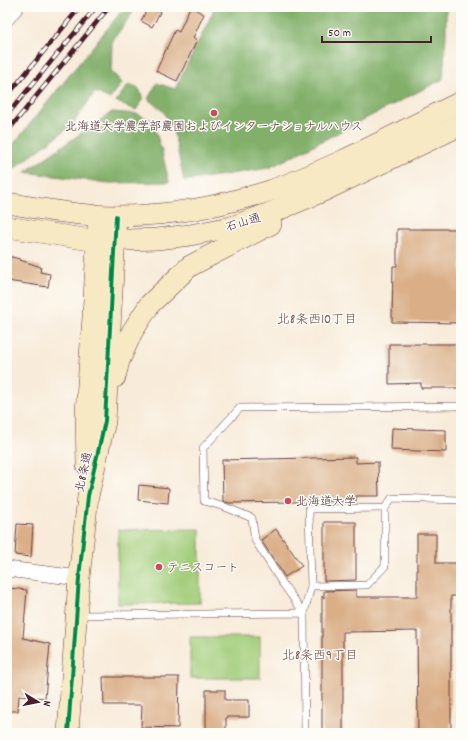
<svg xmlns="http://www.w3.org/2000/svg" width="468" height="740" font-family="Dekko,'Klee One',sans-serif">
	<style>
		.green { fill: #a3cd7a; stroke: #767652 }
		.forest { fill: #82b06a; stroke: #66684a }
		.building { fill: #daaf87 }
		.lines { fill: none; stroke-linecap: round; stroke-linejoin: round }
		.lane-casing { stroke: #643e45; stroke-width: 8 }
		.street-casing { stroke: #643e45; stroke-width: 16 }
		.secondary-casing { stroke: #643e45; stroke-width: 22 }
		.lane { stroke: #fff; stroke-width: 7 }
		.street { stroke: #fff; stroke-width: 15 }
		.secondary { stroke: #f6e9c3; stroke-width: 21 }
		.rail-casing { stroke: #4a1f2b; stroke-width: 4.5 }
		.rail { stroke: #fdfcf7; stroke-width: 3; stroke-dasharray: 9; stroke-linecap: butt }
		.cycleway-casing { stroke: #fdfcf7; stroke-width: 6 }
		.cycleway { stroke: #00873e; stroke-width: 4 }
		.poi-dot { fill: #d1495b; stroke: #fdfcf7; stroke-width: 1.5 }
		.labels { text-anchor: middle; stroke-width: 3; stroke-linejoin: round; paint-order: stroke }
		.poi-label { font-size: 12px; fill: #4a1f2b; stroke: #fdfcf7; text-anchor: start }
		.street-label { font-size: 12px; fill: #4a1f2b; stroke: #fdfcf7 }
		.neighbourhood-label { font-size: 13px; fill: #7c514b; stroke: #fdfcf7 }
	</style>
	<rect width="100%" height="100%" fill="#fdfcf7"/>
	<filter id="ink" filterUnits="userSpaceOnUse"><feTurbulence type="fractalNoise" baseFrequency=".025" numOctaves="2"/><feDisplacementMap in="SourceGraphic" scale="8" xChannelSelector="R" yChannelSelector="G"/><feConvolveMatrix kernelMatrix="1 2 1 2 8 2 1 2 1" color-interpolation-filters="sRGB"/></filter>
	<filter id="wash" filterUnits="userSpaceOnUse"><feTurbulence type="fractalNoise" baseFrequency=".012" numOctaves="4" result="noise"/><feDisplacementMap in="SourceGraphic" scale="16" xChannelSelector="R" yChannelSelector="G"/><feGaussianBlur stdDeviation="0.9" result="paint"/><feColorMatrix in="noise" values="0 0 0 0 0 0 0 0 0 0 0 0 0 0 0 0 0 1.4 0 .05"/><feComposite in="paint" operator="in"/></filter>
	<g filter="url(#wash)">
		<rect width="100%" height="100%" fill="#f8ebd9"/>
		<!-- green -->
		<g class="green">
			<polygon points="200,529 200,603 118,604 118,530"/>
			<rect x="190" y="637" width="70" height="41"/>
		</g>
		<!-- forest -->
		<g class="forest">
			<polygon points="125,7 137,7 112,41 111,71 122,83 110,99 95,92 72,125 7,174 7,152"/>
			<polygon points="213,7 269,7 271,10 346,10 346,7 446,7 446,35 443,79 269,168 184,181 175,137 164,112 148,99 157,83 175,89 213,12"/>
			<polygon points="129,84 139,89 143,99 136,110 125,106 116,101"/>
			<polygon points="112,112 138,114 152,121 161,148 169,182 108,183 25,172"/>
		</g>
		<g id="blocks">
			<!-- building -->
			<g class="building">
				<polygon points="148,7 163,7 152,27 141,21"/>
				<polygon points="190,7 204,14 193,38 197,40 177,81 156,71 175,30 179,32"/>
				<polygon points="397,229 461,229 461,323 392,322 393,266 397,266"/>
				<polygon points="7,256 20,259 20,260 41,267 40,272 50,274 48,287 7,281"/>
				<polygon points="389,344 461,344 461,388 421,388 421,383 389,384"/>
				<polygon points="392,428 446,430 446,452 391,450"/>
				<polygon points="356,457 356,463 378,462 379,496 356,496 356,501 229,503 223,501 222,460"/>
				<polygon points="139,485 169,488 168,503 138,500"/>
				<polygon points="324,522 356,522 356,580 324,581"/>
				<polygon points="17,524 33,525 31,557 15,555"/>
				<polygon points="276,529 302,566 285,577 261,540"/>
				<polygon points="417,534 436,534 436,563 461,563 461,596 451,596 451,733 418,733 417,631 343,632 343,733 322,733 322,596 324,598 324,591 356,590 356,597 417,597"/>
				<polygon points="9,588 27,590 23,638 50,644 45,698 19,696 18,711 7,711 7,622"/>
				<polygon points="103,677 179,677 178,728 141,727 142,705 104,705"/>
				<polygon points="206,690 225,690 225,700 249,700 249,717 226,717 226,733 206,733"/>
			</g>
		</g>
	</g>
	<g filter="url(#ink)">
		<use href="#blocks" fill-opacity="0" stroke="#643e45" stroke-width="1"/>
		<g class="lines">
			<defs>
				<g id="lane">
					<polyline points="311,586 309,509 385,508 392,498 461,500"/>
					<polyline points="304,613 283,584 255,540 252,518 225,507 204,501 203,448 240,408 461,406"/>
					<polyline points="304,613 311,586 367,585 385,566 385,508"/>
					<polyline points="79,615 304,613 305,733"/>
				</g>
				<g id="street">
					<polyline points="7,18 16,7"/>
					<polyline points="7,569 79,578"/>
				</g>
				<g id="secondary">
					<path d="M7 203C43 209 79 216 115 216 159 216 197 211 240 199 251 196 262 194 272 190 337 167 399 132 461 102"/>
					<polyline points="7,227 97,241 157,239 190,235 231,227 273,212 323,191 461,125"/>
					<polyline points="115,377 119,361 132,332 150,304 190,266 271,224"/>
					<polyline points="87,465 86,412 93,317 98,226"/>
					<polyline points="68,733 79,578 88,496 105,421 116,216"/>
				</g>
			</defs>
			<!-- lane casing -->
			<use href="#lane" class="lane-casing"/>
			<!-- street casing -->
			<use href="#street" class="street-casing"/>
			<!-- secondary casing -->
			<use href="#secondary" class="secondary-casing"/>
			<!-- lane -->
			<use href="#lane" class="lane"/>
			<!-- street -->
			<use href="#street" class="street"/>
			<!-- secondary -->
			<use href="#secondary" class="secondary"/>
			<defs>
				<g id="rail">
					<polyline points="7,96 80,7"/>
					<polyline points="7,115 96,7"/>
					<polyline points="7,132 109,7"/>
				</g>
			</defs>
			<!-- rail casing -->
			<use href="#rail" class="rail-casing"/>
			<!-- rail -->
			<use href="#rail" class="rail"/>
			<defs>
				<polyline id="cycleway" points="68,733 79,578 88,496 105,421 116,216"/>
			</defs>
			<!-- cycleway casing -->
			<use href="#cycleway" class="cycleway-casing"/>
			<!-- cycleway -->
			<use href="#cycleway" class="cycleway"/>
		</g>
	</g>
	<!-- markers -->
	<g class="poi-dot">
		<circle cx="214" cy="113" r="4"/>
		<circle cx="288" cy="501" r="4"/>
		<circle cx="159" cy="567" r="4"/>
	</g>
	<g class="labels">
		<!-- poi labels -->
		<g class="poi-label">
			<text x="214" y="130" text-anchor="middle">北海道大学農学部農園およびインターナショナルハウス</text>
			<text x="296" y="505">北海道大学</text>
			<text x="167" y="571">テニスコート</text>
		</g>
		<!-- street labels -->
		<g class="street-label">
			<text transform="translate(243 222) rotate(-17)" y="4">石山通</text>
			<text transform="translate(83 472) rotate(-78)" y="4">北8条通</text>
		</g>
		<!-- neighbourhood labels -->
		<g class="neighbourhood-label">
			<text x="317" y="323">北8条西10丁目</text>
			<text x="320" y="659">北8条西9丁目</text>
		</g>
	</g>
	<!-- margin -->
	<rect width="468" height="740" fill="none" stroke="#fdfcf7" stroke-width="24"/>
	<!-- north arrow -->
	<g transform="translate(38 702) rotate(100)" stroke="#fdfcf7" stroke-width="3" paint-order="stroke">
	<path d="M0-3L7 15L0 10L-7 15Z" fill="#4a1f2b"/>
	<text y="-6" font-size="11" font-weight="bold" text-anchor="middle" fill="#4a1f2b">N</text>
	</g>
	<!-- scale -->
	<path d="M322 36v6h109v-6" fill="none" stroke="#4a1f2b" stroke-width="2"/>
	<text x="328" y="36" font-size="12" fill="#4a1f2b" stroke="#fdfcf7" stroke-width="3" paint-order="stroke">50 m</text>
</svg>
